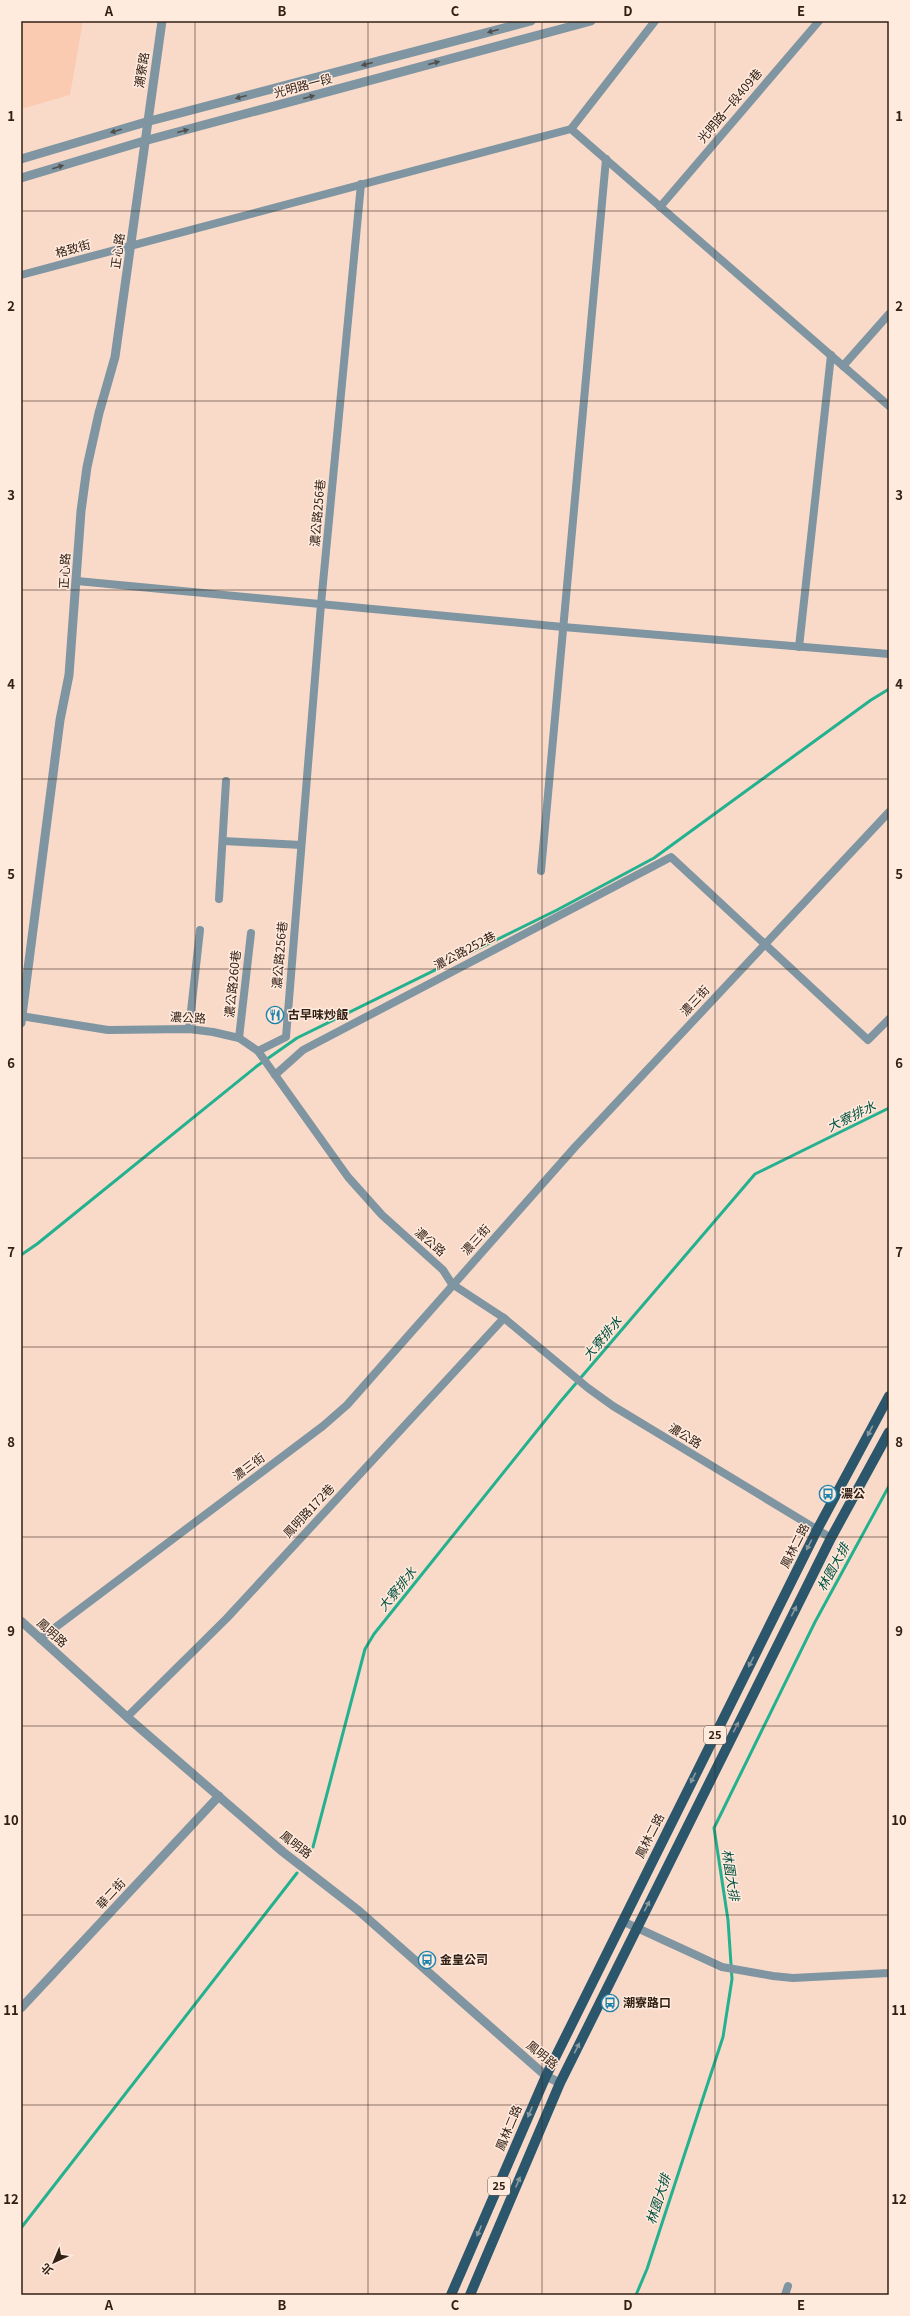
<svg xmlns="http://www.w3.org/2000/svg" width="910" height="2316" font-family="Georgia,'Noto Sans TC',serif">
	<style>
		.built { fill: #facbb1 }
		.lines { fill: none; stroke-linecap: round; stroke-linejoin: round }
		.stream { stroke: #24b18f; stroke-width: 3 }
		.minor { stroke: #7f95a1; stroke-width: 8 }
		.tertiary { stroke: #7f95a1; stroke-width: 9 }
		.primary { stroke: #2b566b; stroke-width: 10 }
		.oneway { fill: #514f4d }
		.oneway2 { fill: #8a999f }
		.grid { fill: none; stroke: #332015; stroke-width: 1; stroke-opacity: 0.55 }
		.labels { text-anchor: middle; stroke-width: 3; stroke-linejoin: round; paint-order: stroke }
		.shield { fill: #ffeade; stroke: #705d51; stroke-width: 1 }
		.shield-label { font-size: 11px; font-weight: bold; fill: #332015 }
		.street-label { font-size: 12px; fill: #332015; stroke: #ffeade }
		.poi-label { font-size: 12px; font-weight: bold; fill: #332015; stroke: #ffeade; text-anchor: start }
		.water-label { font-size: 13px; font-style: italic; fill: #01503e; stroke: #ffeade }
		.neatline { fill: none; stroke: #332015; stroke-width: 1.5 }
		.grid-label { font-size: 13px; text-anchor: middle; font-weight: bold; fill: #332015 }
	</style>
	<rect width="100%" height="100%" fill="#f9dac9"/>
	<!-- built -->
	<polygon class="built" points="21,21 83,21 70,95 21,109"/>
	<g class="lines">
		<!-- stream -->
		<g class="stream">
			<polyline points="21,1255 37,1244 257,1066 297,1038 557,910 654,858 871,700 889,689"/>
			<polyline points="313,1847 365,1649 374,1634 560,1402 755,1174 889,1108"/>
			<polyline points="21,2228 297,1873"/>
			<polyline points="636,2295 647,2269 723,2037 732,1979 728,1920 714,1828 815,1622 889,1486"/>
		</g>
		<!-- minor -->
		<g class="minor">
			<polyline points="571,129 889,406"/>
			<polyline points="660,207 819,21"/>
			<polyline points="21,275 571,129 655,21"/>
			<polyline points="843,366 889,314"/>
			<polyline points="77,581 563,627 889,654"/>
			<polyline points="799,647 831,355"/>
			<polyline points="223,841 301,845"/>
			<polyline points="541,871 606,159"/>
			<polyline points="219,899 226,781"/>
			<polyline points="21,1016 108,1030 189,1029 213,1032 239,1038 258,1051 348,1177 382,1215 443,1270 452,1284 504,1318 588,1388 613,1406 831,1538"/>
			<polyline points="189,1029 200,930"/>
			<polyline points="239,1038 251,933"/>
			<polyline points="258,1051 286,1037 321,604 361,184"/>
			<polyline points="275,1075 303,1050 671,857 868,1040 889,1019"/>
			<polyline points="40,1639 323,1426 347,1405 575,1147 889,812"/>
			<polyline points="127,1717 227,1618 504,1318"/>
			<polyline points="622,1921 722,1967 773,1976 793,1978 889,1973"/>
			<polyline points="785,2295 788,2286"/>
		</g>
		<!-- tertiary -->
		<g class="tertiary">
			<polyline points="21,159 146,122 531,21"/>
			<polyline points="21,178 144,141 591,21"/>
			<polyline points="21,1023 60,720 69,675 81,511 87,467 99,413 115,357 162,21"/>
			<polyline points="21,1621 127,1717 283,1852 359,1911 546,2076 560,2083"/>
			<polyline points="21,2008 219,1796"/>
		</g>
		<!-- primary -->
		<g class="primary">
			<polyline points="451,2295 546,2076 817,1530 889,1396"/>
			<polyline points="470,2295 560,2083 831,1538 889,1432"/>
		</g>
	</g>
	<!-- one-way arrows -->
	<defs><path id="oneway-solid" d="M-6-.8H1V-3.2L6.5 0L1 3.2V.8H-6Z"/></defs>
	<g class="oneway">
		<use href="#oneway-solid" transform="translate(493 31) rotate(165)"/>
		<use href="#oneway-solid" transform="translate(434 63) rotate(-15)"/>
		<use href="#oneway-solid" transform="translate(367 64) rotate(165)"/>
		<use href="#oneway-solid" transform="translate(241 97) rotate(165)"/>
		<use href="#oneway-solid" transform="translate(309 97) rotate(-15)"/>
		<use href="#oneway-solid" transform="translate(116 131) rotate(164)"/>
		<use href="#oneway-solid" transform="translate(183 131) rotate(-15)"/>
		<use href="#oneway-solid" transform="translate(58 167) rotate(-17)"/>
	</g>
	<g class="oneway2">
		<use href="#oneway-solid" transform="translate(870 1431) rotate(118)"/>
		<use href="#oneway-solid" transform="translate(809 1545) rotate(117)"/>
		<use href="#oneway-solid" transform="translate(794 1611) rotate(-63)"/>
		<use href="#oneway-solid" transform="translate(751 1662) rotate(117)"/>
		<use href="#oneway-solid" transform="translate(736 1727) rotate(-63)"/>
		<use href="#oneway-solid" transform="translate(693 1778) rotate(117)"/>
		<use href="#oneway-solid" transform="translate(647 1906) rotate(-63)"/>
		<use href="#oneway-solid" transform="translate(577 2048) rotate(-64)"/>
		<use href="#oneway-solid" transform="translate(530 2112) rotate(113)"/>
		<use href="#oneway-solid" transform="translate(518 2182) rotate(-67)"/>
		<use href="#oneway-solid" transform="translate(479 2231) rotate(113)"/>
	</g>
	<!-- grid -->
	<path class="grid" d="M195 21V2295M368 21V2295M542 21V2295M715 21V2295M21 211H889M21 401H889M21 590H889M21 779H889M21 969H889M21 1158H889M21 1347H889M21 1537H889M21 1726H889M21 1915H889M21 2105H889"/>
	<!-- icons -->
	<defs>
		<symbol id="restaurant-ring" viewBox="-11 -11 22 22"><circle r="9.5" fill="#ffeade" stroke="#1b82ac" stroke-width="1.5"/><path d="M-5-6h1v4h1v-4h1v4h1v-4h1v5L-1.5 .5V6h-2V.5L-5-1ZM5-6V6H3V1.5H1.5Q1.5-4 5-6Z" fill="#1b82ac"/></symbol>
		<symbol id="bus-ring" viewBox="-11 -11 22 22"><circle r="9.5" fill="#ffeade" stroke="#1b82ac" stroke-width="1.5"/><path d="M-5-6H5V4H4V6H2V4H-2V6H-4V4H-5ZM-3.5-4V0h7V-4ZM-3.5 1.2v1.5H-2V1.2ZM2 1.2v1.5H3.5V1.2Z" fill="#1b82ac"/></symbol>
	</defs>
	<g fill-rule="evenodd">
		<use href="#restaurant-ring" x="265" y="1005" width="20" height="20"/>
		<use href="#bus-ring" x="818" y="1484" width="20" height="20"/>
		<use href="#bus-ring" x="417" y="1950" width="20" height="20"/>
		<use href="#bus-ring" x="600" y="1993" width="20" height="20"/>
	</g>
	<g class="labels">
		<!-- shield labels -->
		<g class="shield">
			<rect x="704" y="1726" width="22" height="18" rx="3"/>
			<rect x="488" y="2177" width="22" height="18" rx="3"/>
		</g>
		<g class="shield-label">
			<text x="715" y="1739">25</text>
			<text x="499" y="2190">25</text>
		</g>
		<!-- street labels -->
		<g class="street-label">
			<text transform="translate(142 70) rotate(-81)" y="4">潮寮路</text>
			<text transform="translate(303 86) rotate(-15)" y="4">光明路一段</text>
			<text transform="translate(730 106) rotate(-50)" y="4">光明路一段409巷</text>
			<text transform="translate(73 249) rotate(-15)" y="4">格致街</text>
			<text transform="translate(118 251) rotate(-82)" y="4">正心路</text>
			<text transform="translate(318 513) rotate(-85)" y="4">濃公路256巷</text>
			<text transform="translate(65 571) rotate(-87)" y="4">正心路</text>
			<text transform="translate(465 951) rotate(-28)" y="4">濃公路252巷</text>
			<text transform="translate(280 955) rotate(-85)" y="4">濃公路256巷</text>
			<text transform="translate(233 984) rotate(-84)" y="4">濃公路260巷</text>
			<text transform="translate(695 1001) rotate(-47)" y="4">濃三街</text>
			<text transform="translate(188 1018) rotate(3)" y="4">濃公路</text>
			<text transform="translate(476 1240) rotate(-48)" y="4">濃三街</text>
			<text transform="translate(430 1242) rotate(41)" y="4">濃公路</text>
			<text transform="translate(685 1436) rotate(31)" y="4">濃公路</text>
			<text transform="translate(249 1467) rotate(-37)" y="4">濃三街</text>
			<text transform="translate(309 1511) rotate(-47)" y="4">鳳明路172巷</text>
			<text transform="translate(795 1546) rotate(-63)" y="4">鳳林二路</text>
			<text transform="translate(52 1633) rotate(42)" y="4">鳳明路</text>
			<text transform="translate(650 1836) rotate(-63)" y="4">鳳林二路</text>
			<text transform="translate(296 1845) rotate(38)" y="4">鳳明路</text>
			<text transform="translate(111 1894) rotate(-47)" y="4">華二街</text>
			<text transform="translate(542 2055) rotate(39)" y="4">鳳明路</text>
			<text transform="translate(509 2128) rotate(-67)" y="4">鳳林二路</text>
		</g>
		<!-- poi labels -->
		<g class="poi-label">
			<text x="288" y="1019">古早味炒飯</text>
			<text x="841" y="1498">濃公</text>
			<text x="440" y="1964">金皇公司</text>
			<text x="623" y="2007">潮寮路口</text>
		</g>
		<!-- water labels -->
		<g class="water-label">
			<text transform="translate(851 1116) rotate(-26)" y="5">大寮排水</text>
			<text transform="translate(602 1338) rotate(-50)" y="5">大寮排水</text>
			<text transform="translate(833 1567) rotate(-61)" y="5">林園大排</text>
			<text transform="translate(397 1589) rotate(-51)" y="5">大寮排水</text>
			<text transform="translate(731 1875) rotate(81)" y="5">林園大排</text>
			<text transform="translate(658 2199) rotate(-72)" y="5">林園大排</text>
		</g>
	</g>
	<!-- border -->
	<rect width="910" height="2316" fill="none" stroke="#ffeade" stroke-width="44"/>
	<!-- north arrow -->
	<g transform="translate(54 2262) rotate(224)" stroke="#ffeade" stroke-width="3" paint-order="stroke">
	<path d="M0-3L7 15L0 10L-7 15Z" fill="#332015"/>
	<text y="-6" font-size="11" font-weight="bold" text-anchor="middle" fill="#332015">北</text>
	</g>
	<rect x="22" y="22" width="866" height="2272" class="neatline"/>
	<g class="grid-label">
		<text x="109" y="16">A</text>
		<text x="282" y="16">B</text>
		<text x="455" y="16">C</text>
		<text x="628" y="16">D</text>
		<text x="801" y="16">E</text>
		<text x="11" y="121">1</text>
		<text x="899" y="121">1</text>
		<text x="11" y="311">2</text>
		<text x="899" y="311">2</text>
		<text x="11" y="500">3</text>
		<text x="899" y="500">3</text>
		<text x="11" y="689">4</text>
		<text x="899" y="689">4</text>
		<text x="11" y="879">5</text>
		<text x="899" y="879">5</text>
		<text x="11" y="1068">6</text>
		<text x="899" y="1068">6</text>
		<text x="11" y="1257">7</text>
		<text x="899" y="1257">7</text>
		<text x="11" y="1447">8</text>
		<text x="899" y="1447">8</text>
		<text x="11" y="1636">9</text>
		<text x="899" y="1636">9</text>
		<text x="11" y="1825">10</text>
		<text x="899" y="1825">10</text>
		<text x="11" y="2015">11</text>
		<text x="899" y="2015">11</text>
		<text x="11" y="2204">12</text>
		<text x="899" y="2204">12</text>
		<text x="109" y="2310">A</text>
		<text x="282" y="2310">B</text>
		<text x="455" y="2310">C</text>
		<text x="628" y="2310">D</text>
		<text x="801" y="2310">E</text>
	</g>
</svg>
